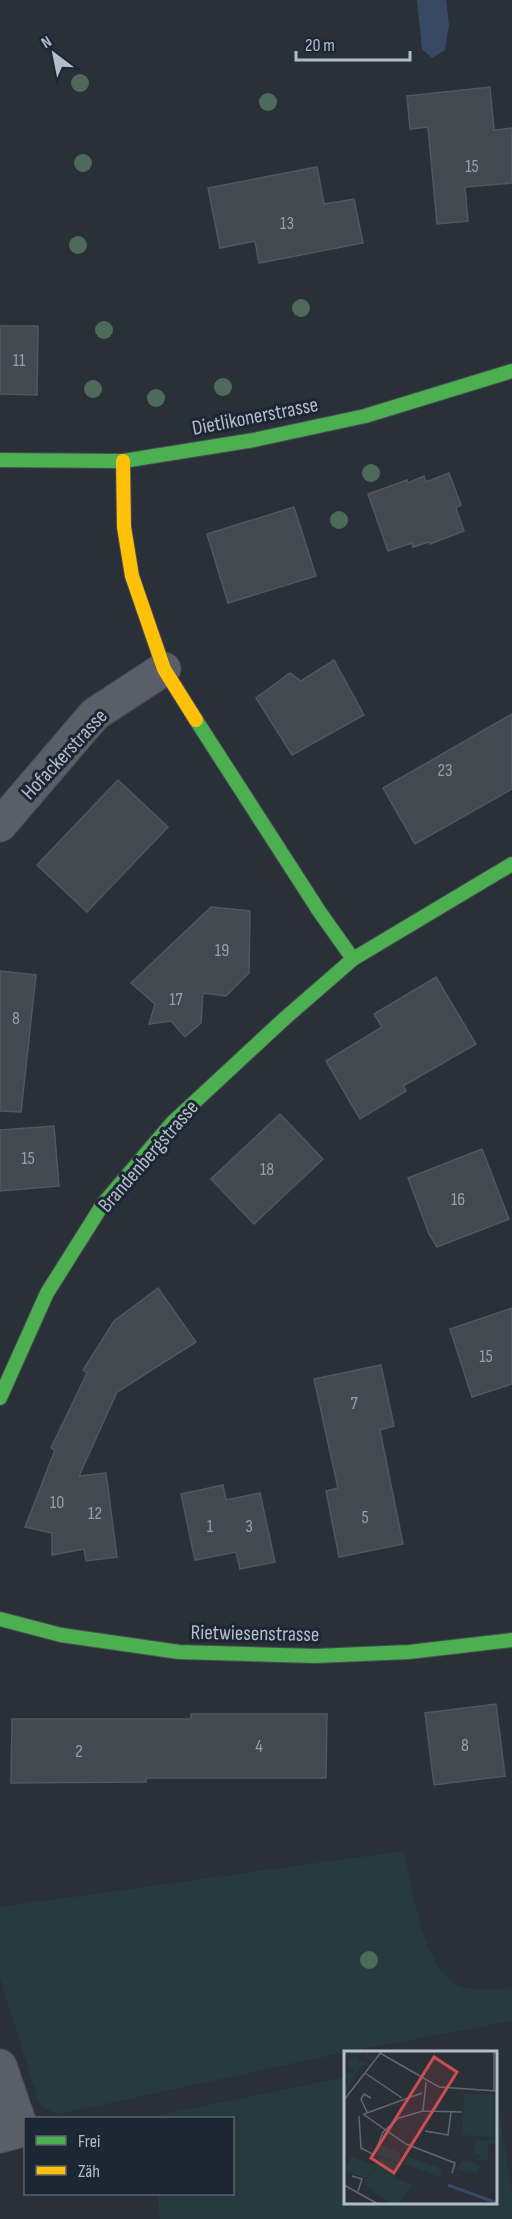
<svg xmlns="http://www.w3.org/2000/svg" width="512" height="2219" font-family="'Sofia Sans Condensed',sans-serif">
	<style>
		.green { fill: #273a3e }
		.water { fill: #384963 }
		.building { fill: #444950; stroke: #52575f; stroke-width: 1.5 }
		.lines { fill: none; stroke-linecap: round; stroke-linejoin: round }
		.street-casing { stroke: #484c53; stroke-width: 35 }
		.fast-casing { stroke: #484c53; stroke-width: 16 }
		.slow-casing { stroke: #484c53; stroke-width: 16 }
		.street { stroke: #5a5e66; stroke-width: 33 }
		.fast { stroke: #4caf50; stroke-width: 14 }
		.slow { stroke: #ffc107; stroke-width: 14 }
		.tree { fill: #4e6a5a }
		.labels { text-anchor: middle; stroke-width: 6; stroke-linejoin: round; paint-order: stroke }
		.number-label { font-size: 18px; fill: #989fab }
		.street-label { font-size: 21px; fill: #b4bcc9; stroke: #1d2633 }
		.inset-river { fill: none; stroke: #384963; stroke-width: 3 }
		.inset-road { fill: none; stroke: #616872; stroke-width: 1.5 }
		.view { fill: #ce4d50; fill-opacity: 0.15; stroke: #ce4d50; stroke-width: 3 }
		.inset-edge { fill: none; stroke: #b4bcc9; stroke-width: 3 }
	</style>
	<rect width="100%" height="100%" fill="#2a3038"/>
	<!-- green -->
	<g class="green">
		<path d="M404 1851C412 1887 422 1965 457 1985 469 1991 498 1989 512 1988V2021L346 2052 59 2114 43 2108 37 2096 0 1978V1907Z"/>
		<polygon points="345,2077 346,2202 496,2202 496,2096 512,2192 512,2219 160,2219 157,2194 232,2194 232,2118 149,2118 150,2117"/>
	</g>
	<!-- water -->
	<polygon class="water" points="417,0 446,0 449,25 445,50 432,58 422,49"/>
	<!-- building -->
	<g class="building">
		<polygon points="490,87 494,130 512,128 512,183 465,187 468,221 437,224 428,127 410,129 407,96"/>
		<polygon points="317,167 324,204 354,199 363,243 259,263 255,241 220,248 208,188"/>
		<polygon points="0,326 38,326 37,395 0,394"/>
		<polygon points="449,473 461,505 456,508 464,531 430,544 429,542 413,547 412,543 388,551 368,494 407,480 408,483 424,476 426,482"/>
		<polygon points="294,507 316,576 228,603 207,534"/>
		<polygon points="334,660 364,715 292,755 256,698 290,673 301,681"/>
		<polygon points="512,714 512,789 415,844 383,788"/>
		<polygon points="118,780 168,827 87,912 37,865"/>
		<polygon points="211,907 250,911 249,973 226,996 203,993 201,1023 185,1037 171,1021 149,1024 155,1004 131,983"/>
		<polygon points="0,971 36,975 21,1112 0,1111"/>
		<polygon points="436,977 476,1044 403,1086 406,1091 360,1119 326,1061 382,1027 374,1014"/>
		<polygon points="280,1114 323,1159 254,1224 211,1179"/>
		<polygon points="54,1126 59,1186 0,1191 0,1130"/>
		<polygon points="482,1149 509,1219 437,1247 429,1234 408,1178"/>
		<polygon points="158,1288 196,1342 117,1392 79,1476 106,1473 117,1557 86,1561 84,1549 52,1555 52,1533 25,1527 55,1450 51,1448 87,1373 83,1370 114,1321"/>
		<polygon points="512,1308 512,1384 472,1397 450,1329"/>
		<polygon points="381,1365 394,1426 380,1430 403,1544 339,1557 326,1491 338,1488 314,1379"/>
		<polygon points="223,1485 226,1500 260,1493 275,1562 240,1569 236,1552 195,1560 181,1494"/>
		<polygon points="496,1704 505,1776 434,1785 425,1713"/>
		<polygon points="191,1714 327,1714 326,1778 146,1778 146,1782 11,1783 12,1719 191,1719"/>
	</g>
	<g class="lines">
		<defs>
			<g id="street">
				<polyline points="0,825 95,714 164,669"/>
				<polyline points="0,2066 22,2130 0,2136"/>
			</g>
			<g id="fast">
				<polyline points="0,460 123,461 254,440 365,416 512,371"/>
				<polyline points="196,720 319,911 353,959"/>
				<polyline points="0,1398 47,1293 103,1204 172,1123 284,1019 353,959 512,864"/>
				<polyline points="0,1619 61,1635 179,1652 315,1656 409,1652 512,1640"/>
			</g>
			<polyline id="slow" points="123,461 124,527 132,576 164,669 196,720"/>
		</defs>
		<!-- street casing -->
		<use href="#street" class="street-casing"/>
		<!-- fast casing -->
		<use href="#fast" class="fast-casing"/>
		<!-- slow casing -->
		<use href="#slow" class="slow-casing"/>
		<!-- street -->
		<use href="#street" class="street"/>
		<!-- fast -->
		<use href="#fast" class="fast"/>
		<!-- slow -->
		<use href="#slow" class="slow"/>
	</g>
	<!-- trees -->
	<g class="tree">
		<circle cx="80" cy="83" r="9"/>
		<circle cx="268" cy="102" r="9"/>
		<circle cx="83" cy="163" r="9"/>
		<circle cx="78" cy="245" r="9"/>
		<circle cx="301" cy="308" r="9"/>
		<circle cx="104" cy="330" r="9"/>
		<circle cx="223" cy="387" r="9"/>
		<circle cx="93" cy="389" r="9"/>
		<circle cx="156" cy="398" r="9"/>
		<circle cx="371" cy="473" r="9"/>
		<circle cx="339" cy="520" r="9"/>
		<circle cx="369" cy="1960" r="9"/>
	</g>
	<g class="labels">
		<!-- number labels -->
		<g class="number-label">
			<text x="472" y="172">15</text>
			<text x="287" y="229">13</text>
			<text x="19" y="366">11</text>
			<text x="445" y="776">23</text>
			<text x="222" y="956">19</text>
			<text x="176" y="1005">17</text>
			<text x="16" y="1024">8</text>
			<text x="28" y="1164">15</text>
			<text x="267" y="1175">18</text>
			<text x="458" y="1205">16</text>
			<text x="486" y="1362">15</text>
			<text x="354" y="1409">7</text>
			<text x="57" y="1508">10</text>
			<text x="95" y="1519">12</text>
			<text x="365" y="1523">5</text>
			<text x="210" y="1532">1</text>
			<text x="249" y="1532">3</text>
			<text x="465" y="1751">8</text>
			<text x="259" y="1752">4</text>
			<text x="79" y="1757">2</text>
		</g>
		<!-- street labels -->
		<g class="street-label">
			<text transform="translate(255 416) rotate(-11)" y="7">Dietlikonerstrasse</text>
			<text transform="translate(64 754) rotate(-47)" y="7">Hofackerstrasse</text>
			<text transform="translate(148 1156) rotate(-49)" y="7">Brandenbergstrasse</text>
			<text transform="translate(255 1633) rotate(1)" y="7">Rietwiesenstrasse</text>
		</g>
	</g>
	<!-- overview -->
	<g transform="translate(344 2051)">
		<rect width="153" height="153" fill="#2a3038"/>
		<path d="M0 0H25L24 4H31L27 11 20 2 14 5 15 12H23L16 16 1 41 0 34 4 33 0 23 11 20 10 17 6 19 4 10 11 5ZM120 43H153L152 87 118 84ZM153 88V92L144 94V110L134 109 137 103 130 102 132 90ZM35 93 56 102 57 112H60L63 105 98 118 96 125 105 129 33 104ZM0 99 7 106 32 114 22 128 1 120 6 108ZM37 107 54 113 49 126 67 134 56 153H47L20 133ZM119 109 128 110 135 116 133 123 112 117Z" fill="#273a3e"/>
		<path class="inset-river" d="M104 134 153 152"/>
		<path class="inset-road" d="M36 2 95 36 153 40M21 22 58 47M150 39V0M0 49 38 0M79 60 82 31M23 61 17 48 20 43 27 47M19 63 62 93 111 112 108 122M20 63 78 42M15 65 17 97 30 104 39 81 55 67 79 60 118 61M81 80 104 84 107 61M8 125 18 128 14 140M0 134 34 153"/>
		<path class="view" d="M90 6 113 21 50 122 27 107Z"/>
		<rect width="153" height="153" class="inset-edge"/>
	</g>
	<!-- legend -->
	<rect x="24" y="2117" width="210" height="78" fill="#1d2633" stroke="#59626f" stroke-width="1.5"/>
	<rect x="36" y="2136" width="30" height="9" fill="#4caf50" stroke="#59626f" stroke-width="1.5"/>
	<text x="78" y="2147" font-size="18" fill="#b4bcc9">Frei</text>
	<rect x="36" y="2166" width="30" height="9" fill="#ffc107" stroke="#59626f" stroke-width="1.5"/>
	<text x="78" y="2177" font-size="18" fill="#b4bcc9">Zäh</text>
	<!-- north arrow -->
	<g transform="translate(54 54) rotate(328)" stroke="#1d2633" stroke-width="4.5" paint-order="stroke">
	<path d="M0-4.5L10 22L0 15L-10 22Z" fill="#b4bcc9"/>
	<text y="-9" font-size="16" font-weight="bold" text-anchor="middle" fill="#b4bcc9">N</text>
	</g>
	<!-- scale -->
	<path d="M296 51v9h114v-9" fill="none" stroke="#b4bcc9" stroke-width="3"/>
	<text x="305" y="51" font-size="18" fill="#b4bcc9" stroke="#1d2633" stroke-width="4.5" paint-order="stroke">20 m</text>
</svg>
